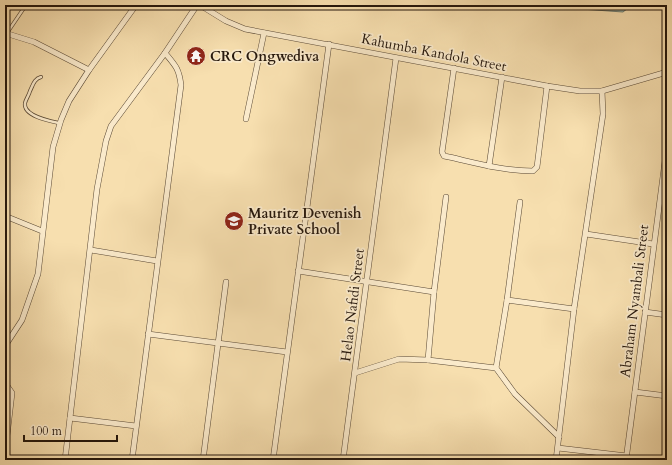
<svg xmlns="http://www.w3.org/2000/svg" width="672" height="465" font-family="Cardo,serif">
	<style>
		.water { fill: #9dbcb0; stroke: #6d7a6e }
		.lines { fill: none; stroke-linecap: round; stroke-linejoin: round }
		.shore { stroke: #616a5e; stroke-width: 1 }
		.lane-casing { stroke: #5a4935; stroke-width: 4 }
		.street-casing { stroke: #5a4935; stroke-width: 6 }
		.lane { stroke: #faeacb; stroke-width: 2.5 }
		.street { stroke: #faeacb; stroke-width: 5 }
		.labels { text-anchor: middle; stroke-width: 3.5; stroke-linejoin: round; paint-order: stroke }
		.street-label { font-size: 14px; fill: #25170c; stroke: #faeacb }
		.poi-label { font-size: 14px; font-weight: bold; fill: #25170c; stroke: #faeacb; text-anchor: start }
	</style>
	<rect width="100%" height="100%" fill="#f7dfaf"/>
	<filter id="stains"><feTurbulence type="fractalNoise" baseFrequency=".005" numOctaves="4"/><feColorMatrix values="0 0 0 0 .2 0 0 0 0 .09 0 0 0 0 .02 0 0 0 .5 -.17"/></filter>
	<radialGradient id="worn" r=".72"><stop offset=".6" stop-color="#630" stop-opacity="0"/><stop offset="1" stop-color="#630" stop-opacity=".3"/></radialGradient>
	<!-- water -->
	<polygon class="water" points="577,5 632,5 623,12 581,9"/>
	<g class="lines">
		<!-- shore -->
		<polyline class="shore" points="583,5 621,8 626,5"/>
		<defs>
			<g id="lane">
				<polyline points="7,33 26,5"/>
				<path d="M41 77C34 79 33 85 30 91 29 95 26 99 25 103 23 116 49 121 59 123"/>
			</g>
			<g id="street">
				<polyline points="200,5 226,21 245,29 547,86 580,91 602,91 667,72"/>
				<polyline points="5,33 34,42 89,70"/>
				<path d="M454 68 442 152 444 156 449 157C476 163 504 171 533 171L537 167 547 86"/>
				<polyline points="246,119 264,33"/>
				<polyline points="489,166 502,77"/>
				<polyline points="520,202 507,300 574,309"/>
				<polyline points="5,216 42,231"/>
				<polyline points="586,234 653,244"/>
				<polyline points="91,250 157,261"/>
				<polyline points="298,271 434,292 446,197"/>
				<polyline points="434,292 428,360 496,368"/>
				<polyline points="507,300 496,368 515,394 559,437"/>
				<polyline points="645,312 667,315"/>
				<polyline points="148,334 287,352"/>
				<polyline points="5,346 22,320 38,274 53,147 61,120 69,101 89,70 136,5"/>
				<polyline points="355,373 399,359 428,360"/>
				<polyline points="5,383 12,393 5,453"/>
				<polyline points="635,392 667,396"/>
				<polyline points="70,418 136,426"/>
				<polyline points="558,448 627,456"/>
				<polyline points="65,460 97,189 106,141 111,126 165,53 197,5"/>
				<path d="M132 460 181 85C179 69 176 66 165 53"/>
				<polyline points="203,460 226,282"/>
				<polyline points="273,460 329,44"/>
				<polyline points="343,460 396,58"/>
				<polyline points="556,460 574,309 603,114 602,91"/>
				<polyline points="626,460 667,146"/>
			</g>
		</defs>
		<!-- lane casing -->
		<use href="#lane" class="lane-casing"/>
		<!-- street casing -->
		<use href="#street" class="street-casing"/>
		<!-- lane -->
		<use href="#lane" class="lane"/>
		<!-- street -->
		<use href="#street" class="street"/>
	</g>
	<!-- icons -->
	<defs>
		<symbol id="temple-disc" viewBox="-11 -11 22 22"><circle r="9.5" fill="#8f2418" stroke="#faeacb"/><path d="M0-6L5-2H3V0L6.5 2.5H4V6H1.5V3h-3V6H-4V2.5H-6.5L-3 0V-2H-5Z" fill="#fff"/></symbol>
		<symbol id="school-disc" viewBox="-11 -11 22 22"><circle r="9.5" fill="#8f2418" stroke="#faeacb"/><path d="M0-5L7-2L0 1L-7-2ZM-4 1L0 2.5L4 1V4Q0 6-4 4Z" fill="#fff"/></symbol>
	</defs>
	<g fill-rule="evenodd">
		<use href="#temple-disc" x="185" y="45" width="22" height="22"/>
		<use href="#school-disc" x="223" y="210" width="22" height="22"/>
	</g>
	<g class="labels">
		<!-- street labels -->
		<g class="street-label">
			<text transform="translate(434 52) rotate(11)" y="5">Kahumba Kandola Street</text>
			<text transform="translate(634 301) rotate(-83)" y="5">Abraham Nyambali Street</text>
			<text transform="translate(352 305) rotate(-83)" y="5">Helao Nafidi Street</text>
		</g>
		<!-- poi labels -->
		<g class="poi-label">
			<text x="210" y="61">CRC Ongwediva</text>
			<text x="248" y="218">Mauritz Devenish<tspan x="248" dy="16">Private School</tspan></text>
		</g>
	</g>
	<!-- margin -->
	<rect width="672" height="465" fill="none" stroke="#f7dfaf" stroke-width="20"/>
	<rect x="6" y="6" width="660" height="453" fill="none" stroke="#25170c" stroke-width="2"/>
	<rect x="10" y="10" width="652" height="445" fill="none" stroke="#25170c"/>
	<!-- scale -->
	<path d="M24 435v6h93v-6" fill="none" stroke="#25170c" stroke-width="2"/>
	<text x="30" y="435" font-size="12" fill="#25170c" stroke="#faeacb" stroke-width="3" paint-order="stroke">100 m</text>
	<rect width="100%" height="100%" filter="url(#stains)"/>
	<rect width="100%" height="100%" fill="url(#worn)"/>
</svg>
